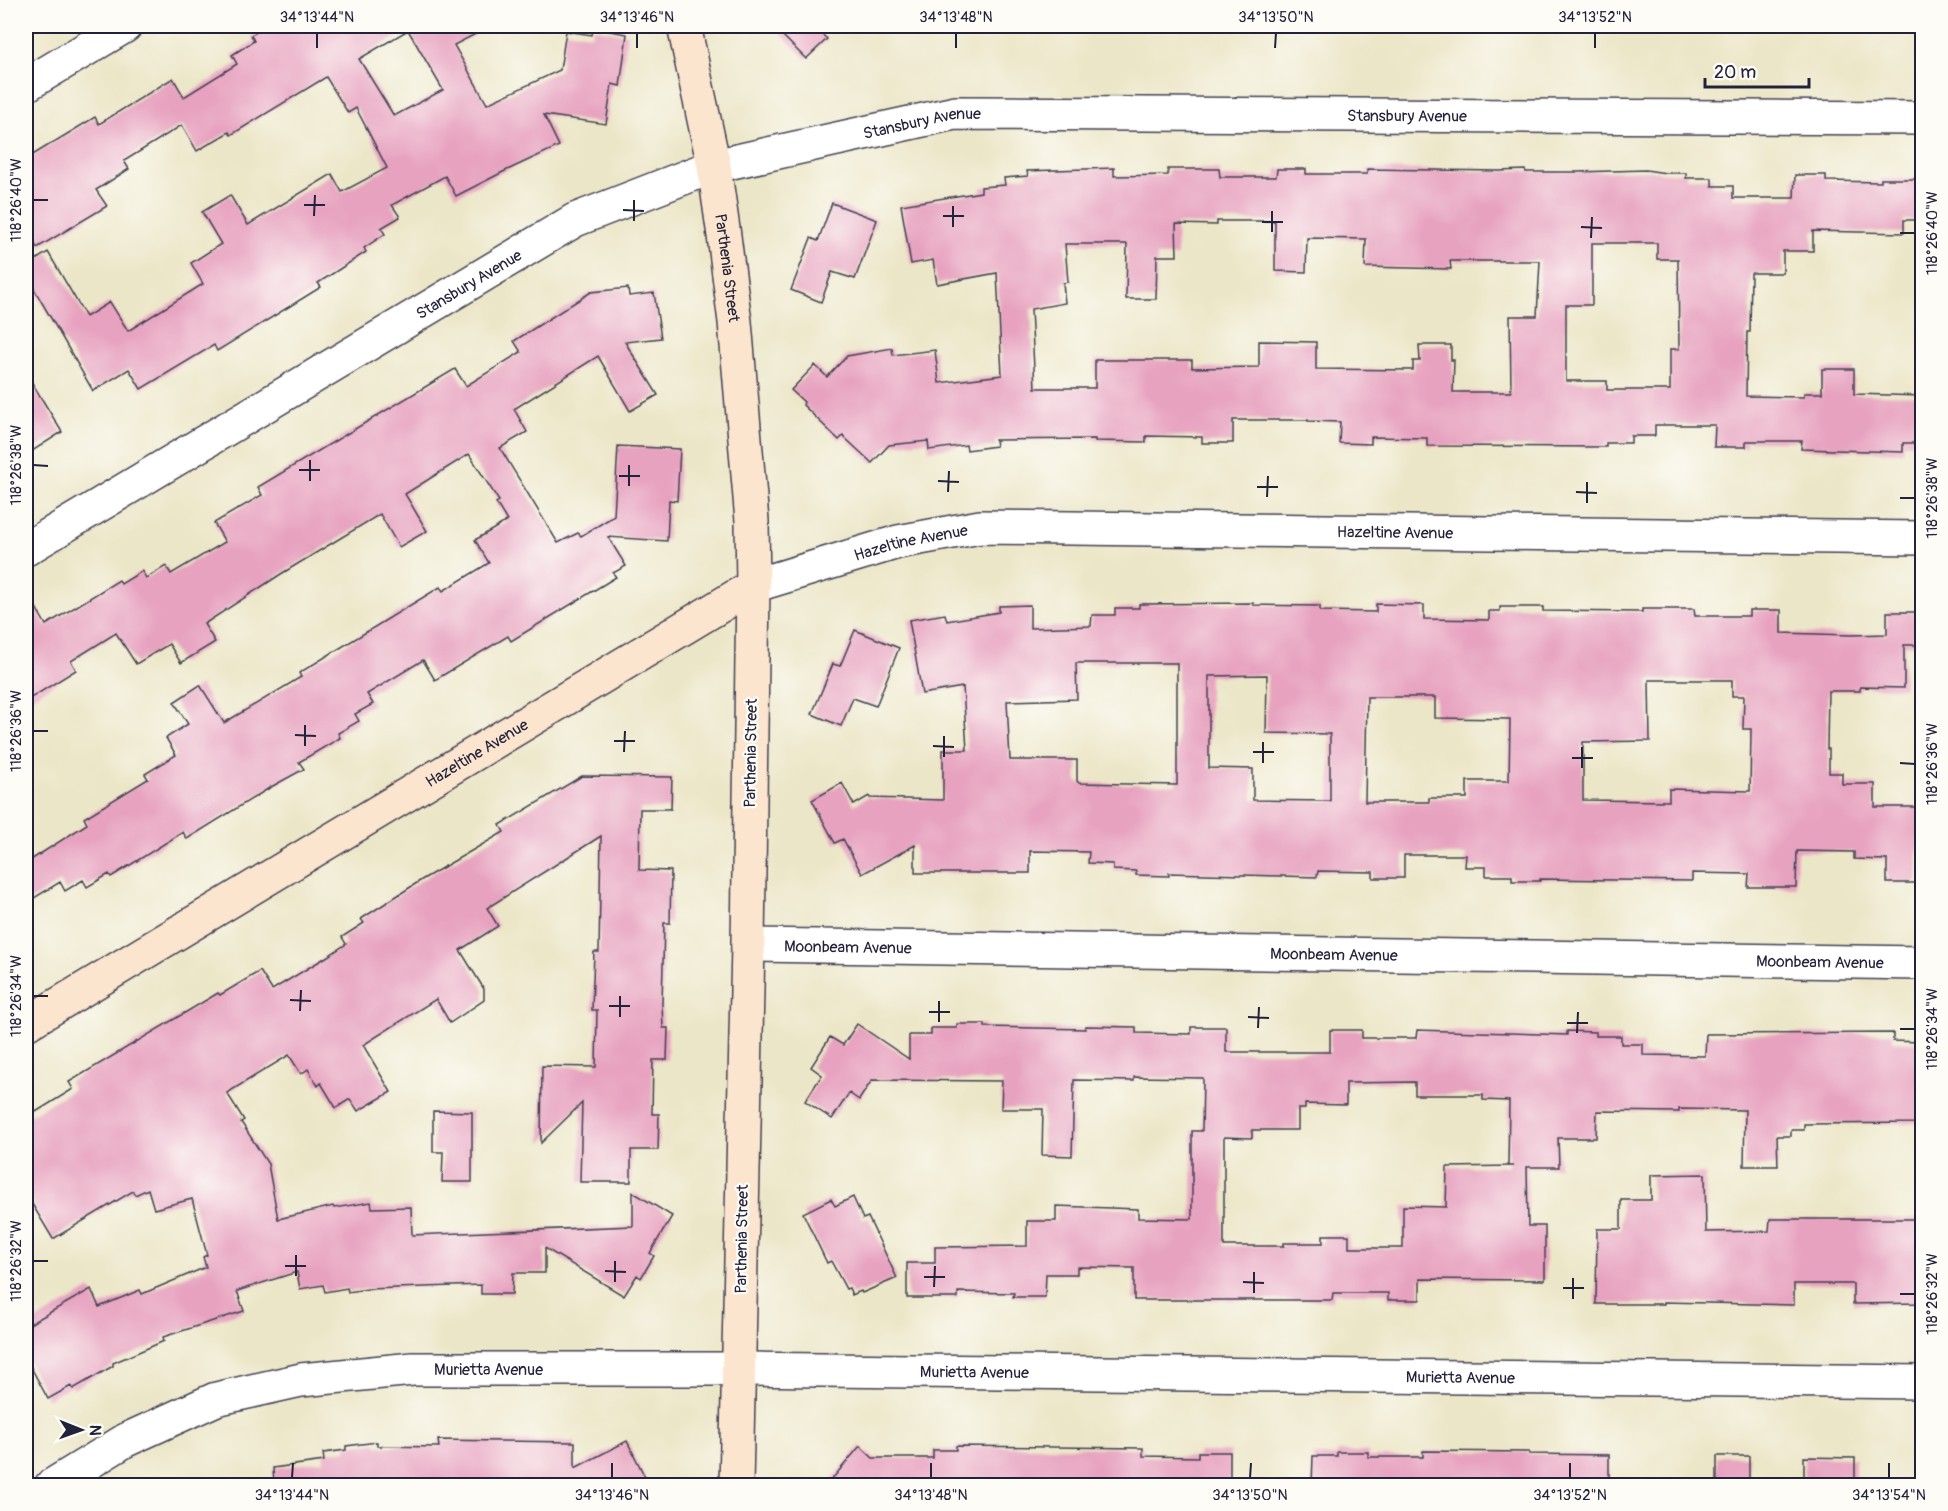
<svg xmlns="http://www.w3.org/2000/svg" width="1948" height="1511" font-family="Pangolin,sans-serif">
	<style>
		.building { fill: #e7a2bf; fill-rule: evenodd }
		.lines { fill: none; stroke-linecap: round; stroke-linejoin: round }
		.street-casing { stroke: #403f50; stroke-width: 36 }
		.secondary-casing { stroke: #403f50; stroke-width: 36 }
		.street { stroke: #fff; stroke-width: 33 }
		.secondary { stroke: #fce5cf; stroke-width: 33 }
		.ticks { fill: none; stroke: #22223b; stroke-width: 2 }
		.labels { text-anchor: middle; stroke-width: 4.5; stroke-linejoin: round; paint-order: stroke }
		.street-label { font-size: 16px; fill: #22223b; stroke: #fdfcf7 }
		.neatline { fill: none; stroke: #22223b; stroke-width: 2 }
		.ticks-label { font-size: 15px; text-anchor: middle; fill: #22223b }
	</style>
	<rect width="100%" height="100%" fill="#fdfcf7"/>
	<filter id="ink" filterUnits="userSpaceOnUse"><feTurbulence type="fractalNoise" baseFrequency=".0167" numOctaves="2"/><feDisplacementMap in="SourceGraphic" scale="12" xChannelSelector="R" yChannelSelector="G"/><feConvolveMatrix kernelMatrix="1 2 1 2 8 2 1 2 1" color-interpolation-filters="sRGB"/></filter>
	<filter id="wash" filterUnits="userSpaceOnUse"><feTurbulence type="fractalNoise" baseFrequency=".008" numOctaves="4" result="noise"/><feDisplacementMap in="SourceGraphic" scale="24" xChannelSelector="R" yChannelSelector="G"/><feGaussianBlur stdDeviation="1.35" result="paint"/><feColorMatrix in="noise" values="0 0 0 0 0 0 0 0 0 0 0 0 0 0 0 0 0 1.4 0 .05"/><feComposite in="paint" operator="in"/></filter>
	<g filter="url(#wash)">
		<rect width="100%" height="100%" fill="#ece6c8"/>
		<g id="blocks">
			<!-- building -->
			<g class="building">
				<path d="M267 26H491L454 45 487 104 560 70 566 31 592 35 593 28 627 34 620 86 612 84 606 124 544 115 559 146 503 172 456 196 445 176 392 205 400 217 381 228 385 234 364 248 366 252 318 283 321 287 217 351 214 345 141 389 129 369 93 391 26 275V266L48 252 86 317 110 302 128 331 203 284 191 263 221 244 202 212 230 195 248 225 332 174 342 192 387 168 356 108 348 113 326 77 231 135 229 132 197 151 182 125 124 161 129 169 96 190 107 206 37 248 26 228V159L95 117 99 124 173 78 184 97 237 64 232 55 254 41 251 35ZM408 30 443 90 394 116 359 59Z"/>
				<polygon points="773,26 813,26 827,39 806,59"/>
				<path d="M1114 168V176L1168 175V169H1219L1220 177H1276L1277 169H1306V174H1367V169L1499 171 1525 170 1526 172H1577L1646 170 1666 173H1686V178H1712V186H1733V198H1794L1795 175H1826V181L1881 182V179H1923V220H1904V233L1813 231V251H1783V273H1751L1750 332H1747L1746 396 1804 397V393H1822V369H1854V394L1923 396V443H1903V452L1801 449 1802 441H1746V447H1714L1715 425H1655V436H1631V443H1606V447L1427 446V438L1371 437V444L1339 443 1340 422 1308 421V420H1233V443H1202V437L1146 436V442L1095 441V439L995 440 996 446 967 450 966 445 929 450 928 441 889 445 872 463 843 436 839 440 803 405 804 402 791 390 815 365 827 377 847 356 892 348 893 355 935 350 939 383 1002 375 997 273 937 284 933 260 911 264 901 205 981 192V187L1005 185 1004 178 1028 176 1027 171ZM1217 221H1275V271L1306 272 1307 238 1366 239 1365 267 1451 269 1450 261H1540L1537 316H1510L1511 392H1453L1454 360H1451V345H1419L1420 361H1413V370L1316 369V342L1259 341V367L1192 368V360H1095V388H1035L1031 309 1065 303 1063 283 1068 282 1065 244H1127L1126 299H1156L1157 256H1177L1176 224 1217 225ZM1592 243H1657V259H1678L1679 349H1670V390H1607V381H1566V305H1592Z"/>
				<polygon points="832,203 877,220 855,279 832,272 821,302 791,290 811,238 818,241"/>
				<polygon points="628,288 629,296 654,293 661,338 625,342 658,395 630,411 598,356 514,409 527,432 500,448 558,543 578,533 581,536 614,516 618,446 680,449 677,501 669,500 667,541 608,537 626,566 613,573 616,577 511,641 508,636 435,680 423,660 367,694 373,704 355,714 359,721 338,733 340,738 299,762 304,769 271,787 187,839 183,832 111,877 109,874 87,887 83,880 65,891 60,882 26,903 26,863 87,824 84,818 148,779 145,774 176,755 166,738 188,724 174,702 200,685 224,723 301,677 299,673 440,587 443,591 489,563 475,540 507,521 496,503 499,501 469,454 405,494 427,531 399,547 380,514 281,574 204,624 215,642 181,663 169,644 136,664 116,633 71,661 76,670 26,701 26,590 46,625 119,580 121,584 142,571 146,578 166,566 171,574 225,542 214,523 262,495 258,487 455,369 466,386 521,352 514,341 591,292"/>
				<polygon points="26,373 62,432 26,455"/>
				<path d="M1253 603V605L1320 606V611L1376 612V604L1424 605V619L1489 620V611H1500V607H1543V611L1642 612V609H1694L1695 616H1749V610H1781V633L1851 635 1887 634V612H1920L1919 645H1904V688L1860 687V691H1828L1827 749H1829V773H1842V784H1875V807H1920L1917 883H1887V860L1854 859V852L1797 851 1796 887H1748L1749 874 1692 873V881L1540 879V881H1512V876H1486V867H1465L1466 855H1404V878H1373V872L1318 871 1317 877 1169 873V876L1136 875V871L1113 870V864L1088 863 1089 852 1030 851V873H915V845L862 874 843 839 835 843 812 800 842 783 854 805 869 796 870 798 943 800V750H967L963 687 922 694 909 620 945 614 947 621 999 612V606L1030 605V628L1091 626 1092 615H1115V608H1139V604ZM1076 663H1177V785L1079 783 1077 781V760H1010L1007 701 1077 699ZM1267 675 1266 733 1330 734V801L1253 800V769L1209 768V676ZM1649 680H1732V696H1744L1743 729H1751L1750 791 1669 789V801L1583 800V742L1650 741ZM1367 697H1435V718L1510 719 1509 781H1467V798H1429V802H1365Z"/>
				<polygon points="855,630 899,648 876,706 853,698 841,726 812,714 833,664 840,666"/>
				<polygon points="582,776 672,777 671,809 640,809 639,870 671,871 670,923 664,923 662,1004 663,1028 668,1028 667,1060 653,1060 652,1114 659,1114 658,1150 631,1150 631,1182 580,1182 582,1103 541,1143 542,1066 596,1067 597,1010 592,1010 594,952 599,952 601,836 487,908 498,926 460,950 484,989 484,1000 450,1023 436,999 363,1045 391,1092 358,1111 350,1099 336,1108 321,1083 318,1086 308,1069 301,1074 289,1055 227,1093 244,1120 241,1122 268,1164 278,1219 333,1206 334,1208 371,1202 372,1208 411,1207 412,1235 633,1226 633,1192 672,1216 650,1253 654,1256 641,1278 637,1275 624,1296 545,1248 545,1273 513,1273 512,1294 481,1294 481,1285 368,1289 348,1292 347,1288 325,1292 323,1285 300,1289 297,1272 237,1291 244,1311 163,1337 164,1341 113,1363 113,1366 73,1389 71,1386 48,1399 26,1358 26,1326 91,1289 99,1307 140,1290 142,1294 206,1267 203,1257 207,1255 192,1199 154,1209 148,1189 135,1195 133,1191 53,1239 26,1194 26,1118 73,1089 69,1082 218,993 220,995 260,971 272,990 328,956 346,944 342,937 364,923 361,919 423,879 504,832 500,825"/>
				<path d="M857 1024 909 1059V1035H931V1028H957V1024H985V1027L1085 1029V1026L1136 1027V1033L1191 1034V1027H1226V1052H1330V1030H1362V1038H1416L1417 1030 1567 1035V1031L1596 1032V1036H1621V1044H1643V1055L1705 1056 1706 1034 1893 1033V1041L1919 1042V1123L1804 1124V1130H1791V1136H1777L1778 1166H1744L1745 1110 1679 1109V1112L1597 1111 1596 1138H1558L1559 1167H1527L1528 1226H1545V1280L1420 1279V1300H1388V1293H1333L1332 1300H1134V1268L1077 1267V1274H1046L1045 1297H1013L1014 1293 958 1292V1298H907V1263H935V1247L1027 1246V1221H1056V1206L1138 1209V1218L1192 1219V1131H1202L1203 1078 1134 1077V1081L1074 1080 1072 1156 1042 1155 1043 1109H1001L1002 1081 872 1080 859 1100 849 1093 832 1119 805 1101 822 1075 811 1067 830 1037 843 1045ZM1415 1082V1095H1483V1100L1509 1101 1508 1166H1514L1447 1167 1446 1207 1403 1206V1248H1349V1235H1323V1243H1284V1246H1224V1137L1252 1138V1130H1298V1109H1305V1104L1346 1105V1083Z"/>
				<polygon points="433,1111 472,1112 472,1182 442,1182 443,1152 433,1152"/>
				<polygon points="1705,1174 1706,1232 1769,1231 1770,1219 1919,1219 1919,1272 1923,1272 1923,1303 1853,1304 1853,1284 1794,1284 1794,1305 1664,1302 1664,1304 1596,1304 1597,1229 1621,1229 1621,1200 1651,1200 1651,1175"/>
				<polygon points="853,1197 863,1219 868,1217 897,1278 862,1293 861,1291 852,1295 849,1288 846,1289 831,1261 827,1263 803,1213 831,1199 835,1206"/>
				<polygon points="438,1440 575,1442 575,1468 627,1441 649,1485 274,1485 273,1468 324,1461 323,1453 346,1450 346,1446 377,1442 377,1446 439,1447"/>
				<polygon points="860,1446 873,1458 933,1458 933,1450 956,1450 956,1446 1143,1448 1143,1456 1198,1457 1198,1452 1230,1452 1230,1485 827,1485"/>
				<polygon points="1423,1451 1529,1452 1529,1454 1609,1455 1609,1485 1312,1485 1313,1456 1337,1456 1337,1452 1368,1452 1368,1457 1423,1457"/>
				<rect x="1717" y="1456" width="32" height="29"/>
				<polygon points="1804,1457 1855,1458 1855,1485 1804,1485"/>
			</g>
		</g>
	</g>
	<g filter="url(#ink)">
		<use href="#blocks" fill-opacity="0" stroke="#403f50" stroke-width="1.5"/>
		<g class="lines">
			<defs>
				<g id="street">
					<polyline points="26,85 125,26"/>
					<path id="s1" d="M26 549 575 220 714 166 955 113 1922 118"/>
					<path id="s2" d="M753 586 898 542 980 527 1922 538"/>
					<path id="s3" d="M748 945 1922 963"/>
					<path id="s4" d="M51 1486 126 1440 216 1399 301 1380 413 1369H737L1922 1382"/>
				</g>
				<g id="secondary">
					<path id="s5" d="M684 26 714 166 724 236 735 322 752 521 753 586 748 945 736 1486"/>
					<path id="s6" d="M26 1024 753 586"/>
				</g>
			</defs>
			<!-- street casing -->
			<use href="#street" class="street-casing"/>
			<!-- secondary casing -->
			<use href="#secondary" class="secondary-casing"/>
			<!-- street -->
			<use href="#street" class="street"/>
			<!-- secondary -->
			<use href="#secondary" class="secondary"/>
		</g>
	</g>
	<!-- ticks -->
	<path class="ticks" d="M317 48V33M637 48V33M956 48V33M1275 48 1276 33M1595 48V33M33 200H48M304 205H325M623 210 644 211M314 216 315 195M943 216H964M634 221V200M1262 222H1283M953 227V206M1581 227 1602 228M1272 232V211M1900 233H1915M1591 238 1592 217M33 465 48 466M299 470H320M619 476H640M310 481V460M938 481 959 482M629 486V465M1257 487H1278M948 492 949 471M1576 492 1597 493M1267 497 1268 476M1900 498H1915M1587 503V482M33 731H48M295 735 316 736M614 741H635M305 746V725M933 746 954 747M624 752 625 731M1253 752H1274M944 757V736M1572 758H1593M1263 763V742M1900 763 1915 764M1582 768V747M33 996H48M290 1000 311 1001M609 1006H630M300 1011 301 990M929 1012H950M620 1017V996M1248 1017 1269 1018M939 1022V1001M1567 1023H1588M1258 1028 1259 1007M1900 1029H1915M1577 1033 1578 1012M33 1261H48M285 1266H306M605 1271 626 1272M296 1276V1255M924 1277H945M615 1282V1261M1243 1282 1264 1283M934 1287 935 1266M1563 1288H1584M1254 1293V1272M1900 1294H1915M1573 1299V1278M292 1478 293 1463M612 1478V1463M931 1478V1463M1250 1478 1251 1463M1570 1478V1463M1889 1478V1463"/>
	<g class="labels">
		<!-- street labels -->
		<g class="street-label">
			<text dy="6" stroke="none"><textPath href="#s1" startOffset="1488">Stansbury Avenue</textPath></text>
			<text dy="6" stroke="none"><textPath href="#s1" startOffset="1002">Stansbury Avenue</textPath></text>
			<text dy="6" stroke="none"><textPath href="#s5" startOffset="246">Parthenia Street</textPath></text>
			<text dy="6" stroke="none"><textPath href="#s1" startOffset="516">Stansbury Avenue</textPath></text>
			<text dy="6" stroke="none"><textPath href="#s2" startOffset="650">Hazeltine Avenue</textPath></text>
			<text dy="6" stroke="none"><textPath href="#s2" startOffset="164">Hazeltine Avenue</textPath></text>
			<text dy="6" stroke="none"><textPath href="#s6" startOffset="526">Hazeltine Avenue</textPath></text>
			<text transform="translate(750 753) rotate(-89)" y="6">Parthenia Street</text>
			<text dy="6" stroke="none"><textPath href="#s3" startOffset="100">Moonbeam Avenue</textPath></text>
			<text dy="6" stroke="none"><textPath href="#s3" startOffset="586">Moonbeam Avenue</textPath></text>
			<text dy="6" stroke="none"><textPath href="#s3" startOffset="1072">Moonbeam Avenue</textPath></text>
			<text transform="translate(741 1239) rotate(-89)" y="6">Parthenia Street</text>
			<text dy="6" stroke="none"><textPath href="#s4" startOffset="462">Murietta Avenue</textPath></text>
			<text dy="6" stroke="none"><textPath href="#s4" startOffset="948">Murietta Avenue</textPath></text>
			<text dy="6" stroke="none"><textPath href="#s4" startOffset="1434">Murietta Avenue</textPath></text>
		</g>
	</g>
	<!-- margin -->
	<rect width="1948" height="1511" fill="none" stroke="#fdfcf7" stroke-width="66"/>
	<!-- north arrow -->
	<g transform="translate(81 1430) rotate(91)" stroke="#fdfcf7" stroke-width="4.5" paint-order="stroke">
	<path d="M0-4.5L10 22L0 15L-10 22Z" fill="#22223b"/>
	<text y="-9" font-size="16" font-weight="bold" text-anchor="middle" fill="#22223b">N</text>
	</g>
	<!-- scale -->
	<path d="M1705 78v9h104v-9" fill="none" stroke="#22223b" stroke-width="3"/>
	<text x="1714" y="78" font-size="18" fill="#22223b" stroke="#fdfcf7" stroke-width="4.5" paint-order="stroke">20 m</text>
	<rect x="33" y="33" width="1882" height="1445" class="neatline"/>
	<g class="ticks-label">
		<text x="317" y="22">34°13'44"N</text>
		<text x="637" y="22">34°13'46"N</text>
		<text x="956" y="22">34°13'48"N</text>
		<text x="1276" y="22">34°13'50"N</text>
		<text x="1595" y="22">34°13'52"N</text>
		<text transform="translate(16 200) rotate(-90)" y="5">118°26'40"W</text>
		<text transform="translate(1932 233) rotate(-90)" y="5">118°26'40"W</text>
		<text transform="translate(16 465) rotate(-90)" y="5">118°26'38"W</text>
		<text transform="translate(1932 498) rotate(-90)" y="5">118°26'38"W</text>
		<text transform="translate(16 731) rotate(-90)" y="5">118°26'36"W</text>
		<text transform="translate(1932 764) rotate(-90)" y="5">118°26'36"W</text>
		<text transform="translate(16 996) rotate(-90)" y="5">118°26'34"W</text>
		<text transform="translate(1932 1029) rotate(-90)" y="5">118°26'34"W</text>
		<text transform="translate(16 1261) rotate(-90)" y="5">118°26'32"W</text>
		<text transform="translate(1932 1294) rotate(-90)" y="5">118°26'32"W</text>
		<text x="292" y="1500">34°13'44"N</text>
		<text x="612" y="1500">34°13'46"N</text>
		<text x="931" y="1500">34°13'48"N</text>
		<text x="1250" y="1500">34°13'50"N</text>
		<text x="1570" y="1500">34°13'52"N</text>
		<text x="1889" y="1500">34°13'54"N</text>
	</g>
</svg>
